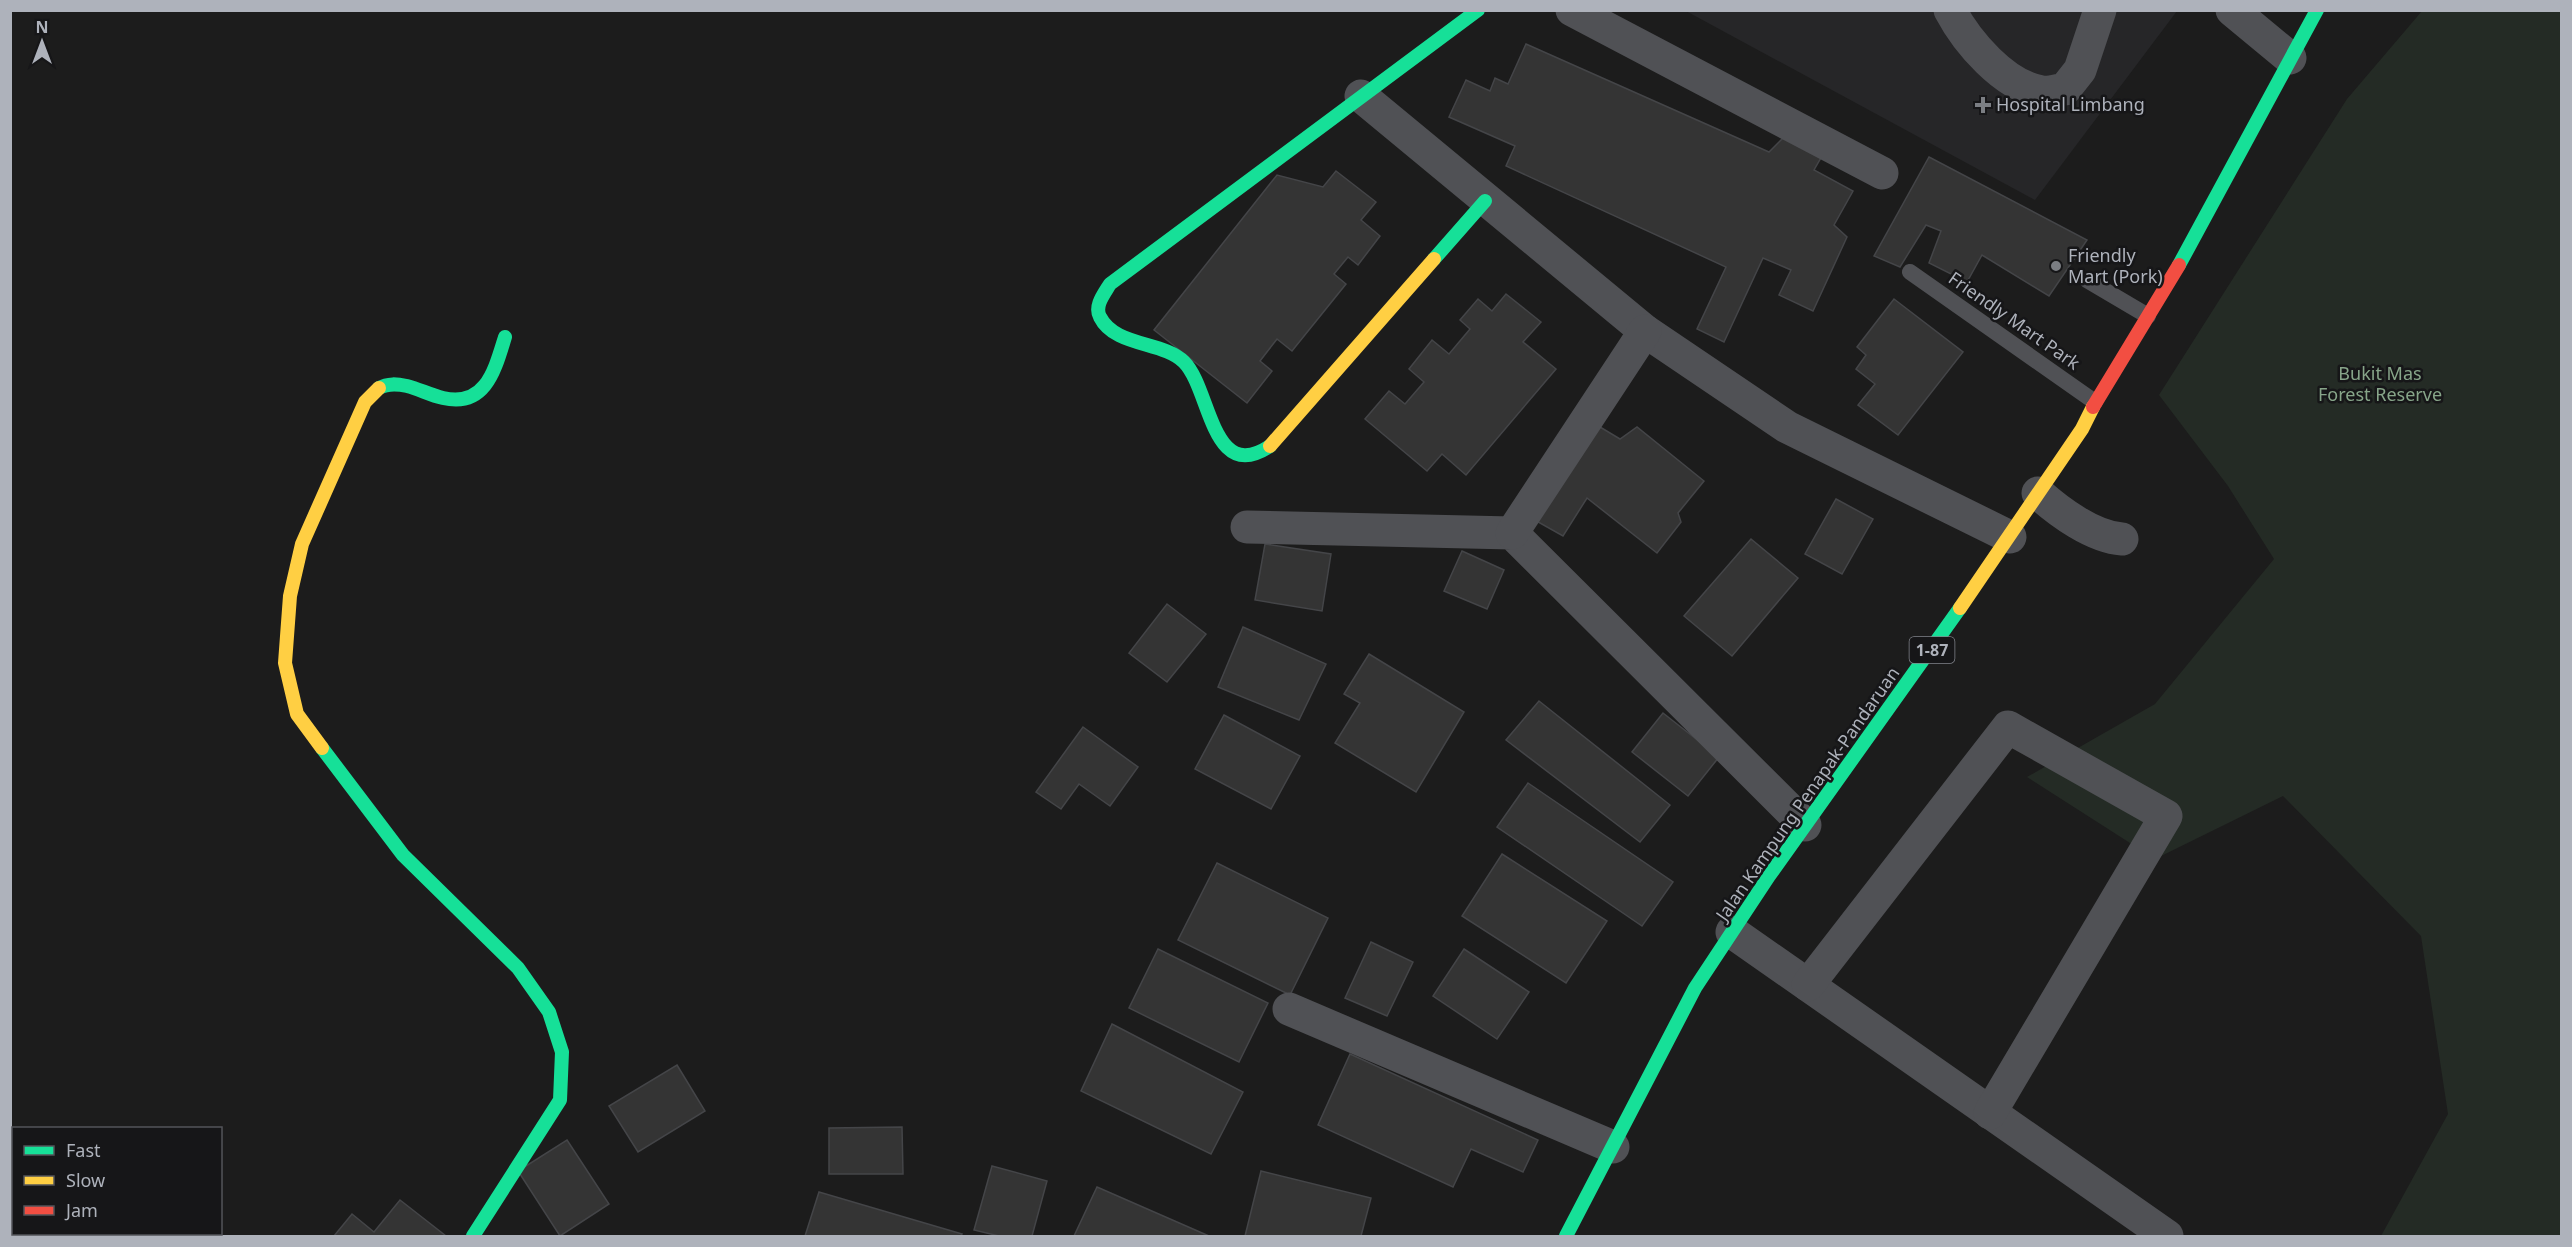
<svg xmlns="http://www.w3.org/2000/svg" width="2572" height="1247" font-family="'Noto Sans',sans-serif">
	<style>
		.built { fill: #262628 }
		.green { fill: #242b25 }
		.building { fill: #343434; stroke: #444548; stroke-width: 1.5 }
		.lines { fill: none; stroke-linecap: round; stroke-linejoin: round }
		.lane { stroke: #505155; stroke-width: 16 }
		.street { stroke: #505155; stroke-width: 33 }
		.fast { stroke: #16e098; stroke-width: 14 }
		.slow { stroke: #ffcf43; stroke-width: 14 }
		.jam { stroke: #f24e42; stroke-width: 14 }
		.poi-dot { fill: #7b7e83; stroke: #161618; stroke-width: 2 }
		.labels { text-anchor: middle; stroke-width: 5; stroke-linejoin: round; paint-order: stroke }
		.shield { fill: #161618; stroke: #80838a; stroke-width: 1.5 }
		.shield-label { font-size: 16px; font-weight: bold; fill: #aeb2bb }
		.poi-label { font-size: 18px; fill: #aeb2bb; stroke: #161618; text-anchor: start }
		.street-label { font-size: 18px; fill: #aeb2bb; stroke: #161618 }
		.park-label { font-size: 18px; fill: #87a589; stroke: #161618 }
	</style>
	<rect width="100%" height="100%" fill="#1c1c1c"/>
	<!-- built -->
	<polygon class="built" points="1686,11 2177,11 2035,200"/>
	<!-- green -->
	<polygon class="green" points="2422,11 2561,11 2561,1236 2381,1236 2448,1114 2421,936 2283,796 2155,859 2027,777 2155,704 2274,559 2228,486 2159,395 2347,99"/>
	<!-- building -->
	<g class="building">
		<polygon points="1526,44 1769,152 1785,136 1822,156 1814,170 1853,191 1834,225 1847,237 1813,311 1779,295 1791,270 1763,258 1724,342 1697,329 1726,267 1506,166 1515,146 1449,117 1466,80 1490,91 1495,78 1508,84"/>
		<polygon points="1929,157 2087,240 2049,296 1982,255 1967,282 1929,263 1941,231 1926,225 1900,267 1874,256"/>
		<polygon points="1336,171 1376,202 1361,220 1380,236 1358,265 1348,257 1334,274 1346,284 1292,351 1277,339 1260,361 1272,371 1247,403 1154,330 1277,175 1323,187"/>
		<polygon points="1506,294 1541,322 1523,342 1556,369 1466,475 1442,454 1427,471 1365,419 1389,391 1405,404 1424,382 1409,369 1432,340 1449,354 1470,329 1460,320 1478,299 1492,311"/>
		<polygon points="1894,299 1963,352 1898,435 1858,405 1875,384 1856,369 1866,355 1857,347"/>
		<polygon points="1590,421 1620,439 1637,427 1704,481 1678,513 1681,522 1657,553 1587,498 1563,536 1531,518"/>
		<polygon points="1836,499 1873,519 1842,574 1805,554"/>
		<polygon points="1751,539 1798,578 1732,656 1684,616"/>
		<polygon points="1265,544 1331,554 1322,611 1255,600"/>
		<polygon points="1462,551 1504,570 1487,609 1444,591"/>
		<polygon points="1167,604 1206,634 1167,682 1129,653"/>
		<polygon points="1243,627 1326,664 1299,720 1218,687"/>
		<polygon points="1369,654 1464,712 1416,792 1335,743 1360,703 1344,694"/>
		<polygon points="1539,701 1670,805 1640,842 1506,740"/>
		<polygon points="1663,713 1719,757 1688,796 1632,752"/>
		<polygon points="1224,715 1300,756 1271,809 1195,769"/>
		<polygon points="1083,727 1138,767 1110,806 1079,784 1061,809 1036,792"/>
		<polygon points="1528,783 1673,882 1642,926 1497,827"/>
		<polygon points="1502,854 1607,921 1566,983 1462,916"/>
		<polygon points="1217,863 1328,918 1290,995 1178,940"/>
		<polygon points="1371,942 1413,962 1387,1016 1345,998"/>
		<polygon points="1158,949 1268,1003 1239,1062 1129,1008"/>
		<polygon points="1464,949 1529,992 1497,1039 1433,996"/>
		<polygon points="1112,1024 1243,1092 1211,1154 1081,1091"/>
		<polygon points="1350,1054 1538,1140 1523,1172 1471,1149 1453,1187 1318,1125"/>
		<polygon points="677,1065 705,1111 638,1152 609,1106"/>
		<polygon points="902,1127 903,1174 829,1174 829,1128"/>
		<polygon points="567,1140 609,1204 560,1236 518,1171"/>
		<polygon points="992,1166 1047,1181 1032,1236 999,1236 974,1230"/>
		<polygon points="1261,1171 1371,1198 1361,1236 1245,1236"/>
		<polygon points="1097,1187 1209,1236 1074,1236"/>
		<polygon points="819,1192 962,1234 961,1236 805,1236"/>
		<polygon points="400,1200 446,1236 334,1236 352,1214 374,1232"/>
	</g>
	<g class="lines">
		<!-- lane -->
		<g class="lane">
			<polyline points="1910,272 2095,402"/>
			<polyline points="2087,280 2148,316"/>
		</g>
		<!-- street -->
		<g class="street">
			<polyline points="1572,10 1882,173"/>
			<path d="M1950 10C1967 42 2004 86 2042 92 2049 93 2058 90 2065 89L2080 70 2100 10"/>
			<polyline points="2232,10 2290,58"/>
			<polyline points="1361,96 1645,331 1787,427 2010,537"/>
			<path d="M2038 493C2059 512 2093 537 2122 539"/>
			<polyline points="1247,527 1512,533 1805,825"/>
			<polyline points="1512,533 1645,331"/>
			<polyline points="1732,932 2167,1236"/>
			<polyline points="1808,985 2008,727 2166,816 1990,1113"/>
			<polyline points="1289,1009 1613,1147"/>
		</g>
		<!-- fast -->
		<g class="fast">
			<polyline points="1434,259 1485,201"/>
			<polyline points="2179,265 2317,10"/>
			<path d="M379 388C388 383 397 384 407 386 419 389 430 395 443 398 486 408 495 369 505 337"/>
			<path d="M1270 446C1211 485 1211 389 1184 362 1163 341 1115 347 1100 317 1094 306 1104 294 1110 284L1478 10"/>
			<polyline points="322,748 403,855 518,968 549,1012 562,1052 560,1100 473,1236"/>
			<polyline points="1566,1236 1695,988 1769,876 1960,608"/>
		</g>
		<!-- slow -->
		<g class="slow">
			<polyline points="1270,446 1434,259"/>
			<polyline points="1960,608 2082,429 2093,407"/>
			<polyline points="322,748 297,714 285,663 290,596 302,544 365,402 379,388"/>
		</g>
		<!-- jam -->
		<polyline class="jam" points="2093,407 2179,265"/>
	</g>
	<!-- markers -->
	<g class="poi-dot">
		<path d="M1980 96h6v6h6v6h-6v6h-6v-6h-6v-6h6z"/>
		<circle cx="2056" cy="266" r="6"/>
	</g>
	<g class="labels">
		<!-- shield labels -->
		<rect class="shield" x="1909.5" y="637" width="45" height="26" rx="4.5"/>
		<g class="shield-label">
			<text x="1932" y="656">1-87</text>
		</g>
		<!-- poi labels -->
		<g class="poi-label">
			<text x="1996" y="111">Hospital Limbang</text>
			<text x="2068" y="262">Friendly<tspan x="2068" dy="21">Mart (Pork)</tspan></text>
		</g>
		<!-- street labels -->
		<g class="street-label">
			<text transform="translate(2014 321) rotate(35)" y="6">Friendly Mart Park</text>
			<text transform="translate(1808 794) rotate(-55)" y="6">Jalan Kampung Penapak-Pandaruan</text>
		</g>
		<!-- park labels -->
		<g class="park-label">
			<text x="2380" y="380">Bukit Mas<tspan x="2380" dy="21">Forest Reserve</tspan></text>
		</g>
	</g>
	<!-- border -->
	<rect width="2572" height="1247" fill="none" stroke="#aeb2bb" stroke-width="24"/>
	<!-- legend -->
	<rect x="12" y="1127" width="210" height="108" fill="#161618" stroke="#535459" stroke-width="1.5"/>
	<rect x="24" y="1146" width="30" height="9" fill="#16e098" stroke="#535459" stroke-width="1.5"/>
	<text x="66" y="1157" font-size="18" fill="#aeb2bb">Fast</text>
	<rect x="24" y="1176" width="30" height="9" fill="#ffcf43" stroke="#535459" stroke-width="1.5"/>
	<text x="66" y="1187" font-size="18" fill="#aeb2bb">Slow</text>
	<rect x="24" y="1206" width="30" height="9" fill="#f24e42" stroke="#535459" stroke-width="1.5"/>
	<text x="66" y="1217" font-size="18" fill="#aeb2bb">Jam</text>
	<!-- north arrow -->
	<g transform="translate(42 42)" stroke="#161618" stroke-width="4.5" paint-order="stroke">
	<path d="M0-4.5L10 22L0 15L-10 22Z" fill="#aeb2bb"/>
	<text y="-9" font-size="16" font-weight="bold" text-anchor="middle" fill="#aeb2bb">N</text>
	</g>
</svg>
